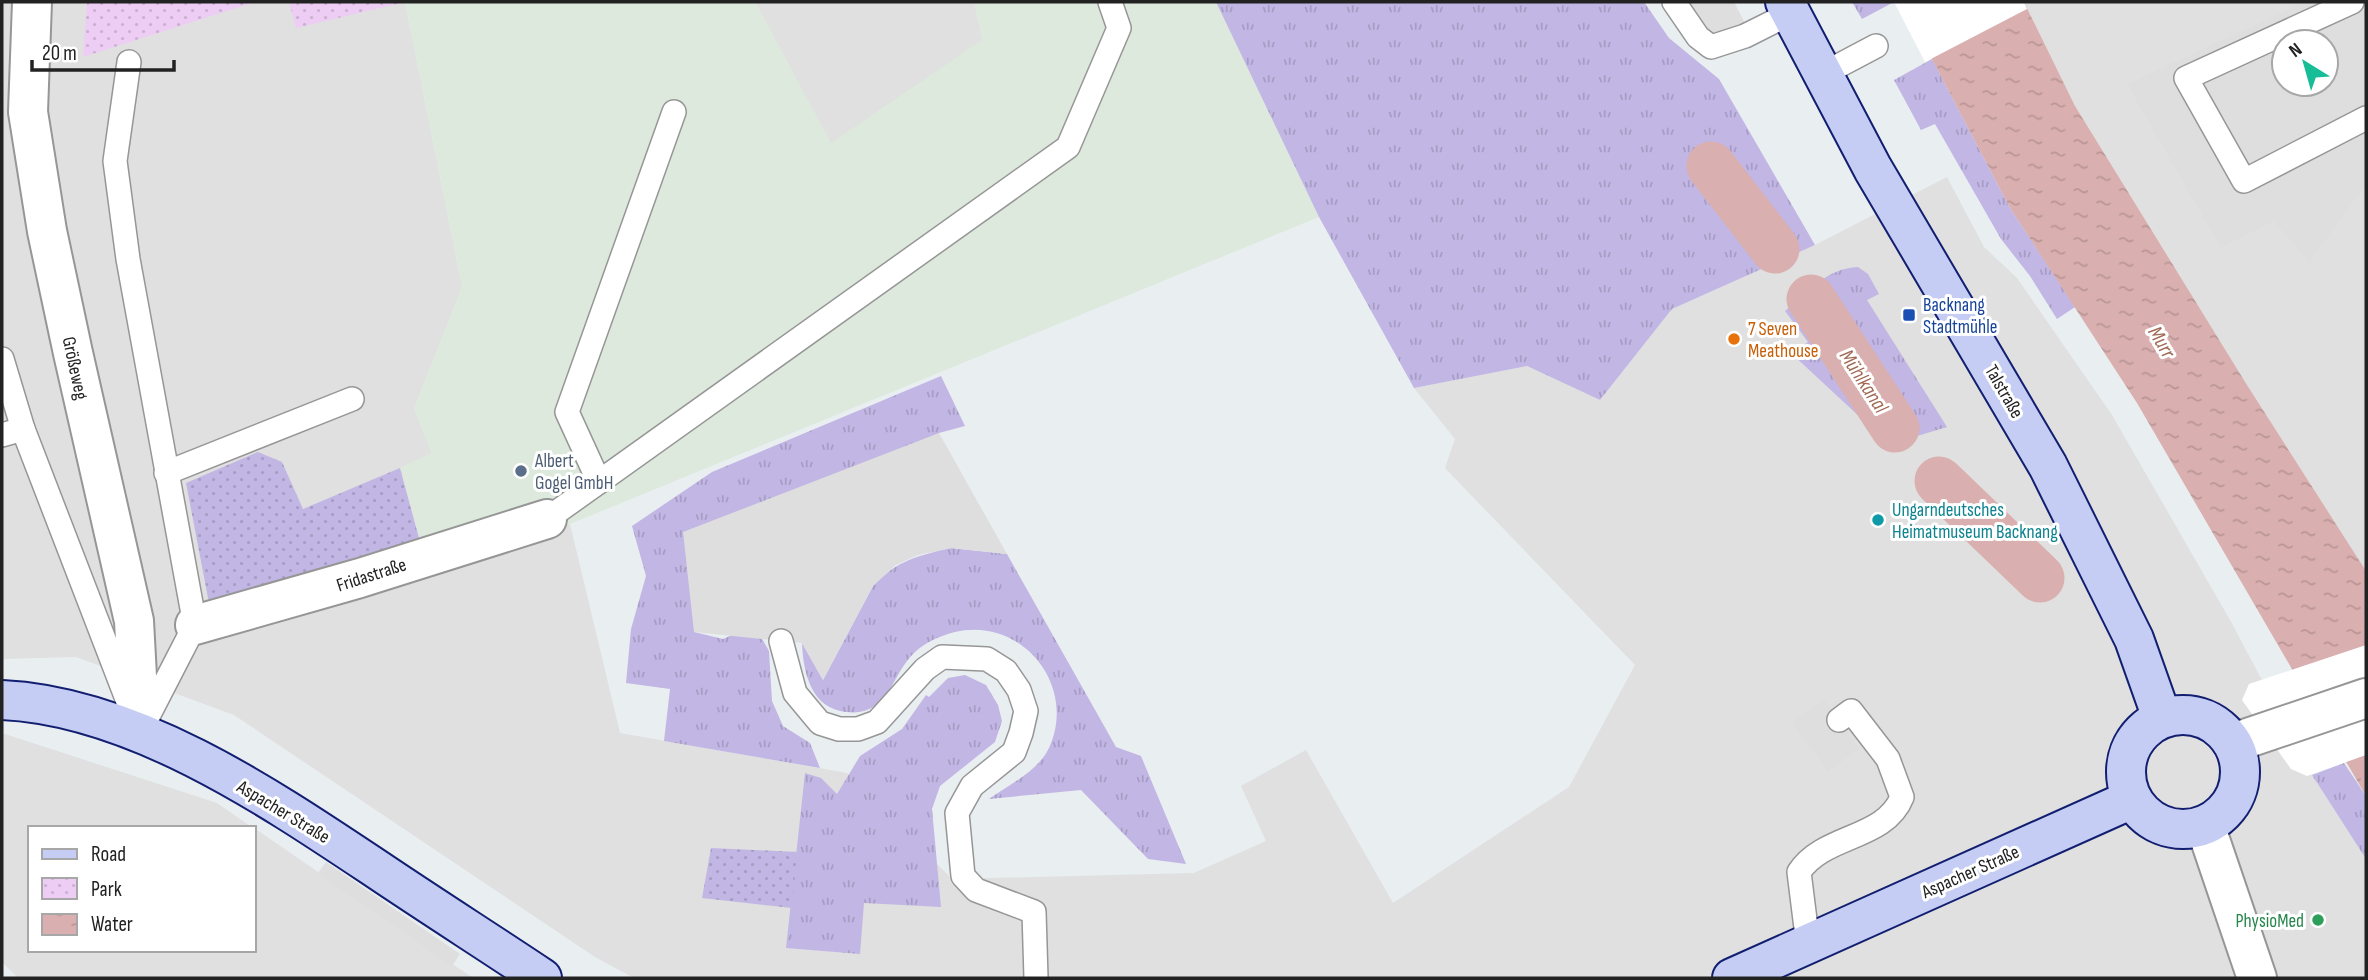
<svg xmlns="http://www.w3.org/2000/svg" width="2368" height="980" font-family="'Sofia Sans Condensed',sans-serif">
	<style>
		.residential { fill: #dfe0df; fill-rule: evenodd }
		.industrial { fill: #dde9dc }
		.grass { fill: url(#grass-tufts) }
		.park { fill: url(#park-dots) }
		.garden { fill: url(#garden-dots) }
		.parking { fill: #dedede; fill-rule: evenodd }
		.water { fill: url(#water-ripples) }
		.pier { fill: #fff }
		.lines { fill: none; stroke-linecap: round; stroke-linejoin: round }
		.canal { stroke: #d9afaf; stroke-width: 49 }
		.lane-casing { stroke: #969696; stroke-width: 26 }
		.street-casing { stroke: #969696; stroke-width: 42 }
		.secondary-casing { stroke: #121e70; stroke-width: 42 }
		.lane { stroke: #fff; stroke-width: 23 }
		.street { stroke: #fff; stroke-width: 38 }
		.secondary { stroke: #c5cdf4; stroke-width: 38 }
		.transit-dot { fill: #1a4fb4; stroke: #fff; stroke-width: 2.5 }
		.food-dot { fill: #e8710a; stroke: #fff; stroke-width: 2.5 }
		.service-dot { fill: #5c6f8a; stroke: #fff; stroke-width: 2.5 }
		.culture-dot { fill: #0f9aa8; stroke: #fff; stroke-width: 2.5 }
		.leisure-dot { fill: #2e9e5b; stroke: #fff; stroke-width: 2.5 }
		.labels { text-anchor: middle; stroke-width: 6; stroke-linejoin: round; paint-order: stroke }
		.transit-label { font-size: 19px; fill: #164399; stroke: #fff; text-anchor: start }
		.food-label { font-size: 19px; fill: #c56008; stroke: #fff; text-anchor: start }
		.street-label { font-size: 19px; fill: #222; stroke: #fff }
		.service-label { font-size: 19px; fill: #4e5e75; stroke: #fff; text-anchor: start }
		.culture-label { font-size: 19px; fill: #0d838f; stroke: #fff; text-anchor: start }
		.leisure-label { font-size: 19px; fill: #27864d; stroke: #fff; text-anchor: end }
		.water-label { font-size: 21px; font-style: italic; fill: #a06854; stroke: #fff }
	</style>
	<defs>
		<pattern id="grass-tufts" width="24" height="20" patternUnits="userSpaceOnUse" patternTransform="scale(1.75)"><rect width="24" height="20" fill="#c2b6e5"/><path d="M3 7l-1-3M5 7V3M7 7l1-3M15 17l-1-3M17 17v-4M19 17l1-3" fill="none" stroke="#a69cc4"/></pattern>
		<pattern id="park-dots" width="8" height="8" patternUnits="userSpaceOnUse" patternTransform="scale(1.75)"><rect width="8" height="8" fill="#eecdf5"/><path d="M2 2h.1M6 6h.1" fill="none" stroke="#ccb0d2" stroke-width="1.8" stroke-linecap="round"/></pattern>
		<pattern id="garden-dots" width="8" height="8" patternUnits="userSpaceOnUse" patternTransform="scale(1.75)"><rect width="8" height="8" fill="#c2b6e5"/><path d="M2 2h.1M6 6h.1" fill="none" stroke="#a69cc4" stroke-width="1.8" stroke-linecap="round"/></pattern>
		<pattern id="water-ripples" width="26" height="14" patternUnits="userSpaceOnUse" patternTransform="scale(1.75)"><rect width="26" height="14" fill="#d9afaf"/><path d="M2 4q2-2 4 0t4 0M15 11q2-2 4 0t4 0" fill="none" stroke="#ba9696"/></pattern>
	</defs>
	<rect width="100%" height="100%" fill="#e9eef1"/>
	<!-- residential -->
	<g class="residential">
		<polygon points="2,2 405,2 462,287 414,409 432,453 400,468 426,570 570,524 620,733 847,773 952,879 1194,873 1266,841 1241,786 1306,750 1393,903 1569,787 1635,665 1445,468 1455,439 1414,388 1527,366 1600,400 1672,309 1815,245 1947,177 1984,247 2017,278 2112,415 2230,620 2315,780 2366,859 2366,978 634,978 595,957 234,715 76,657 2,659"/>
		<polygon points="755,2 974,2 983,40 831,144"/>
		<path d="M2024 2H2366V571L2247 385 2075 106ZM2284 42H2326V84H2284Z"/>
		<polygon points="2,733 217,803 253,828 30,828 30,950 254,950 254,828 473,978 18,978 2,962"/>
	</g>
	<!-- industrial -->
	<polygon class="industrial" points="405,2 755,2 831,143 982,40 974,2 1216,2 1319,217 570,524 556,528 535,507 419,538 400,468 432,453 414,409 462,287"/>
	<!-- grass -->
	<g class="grass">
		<polygon points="1216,2 1644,2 1669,38 1719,79 1815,245 1672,309 1600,400 1527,366 1414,388 1319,217"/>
		<polygon points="1852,2 1894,2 1862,19"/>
		<polygon points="1932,59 2010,208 2075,307 2057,319 2030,276 2001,239 1935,124 1921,130 1894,80"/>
		<path d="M1858 267 1868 274 1879 294 1867 300 1947 427 1884 446 1862 419 1792 354 1808 342 1785 311C1808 292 1827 268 1858 267Z"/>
		<polygon points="941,376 965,426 939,433 694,632 723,639 754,625 769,651 772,701 783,726 810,743 820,768 664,741 670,689 626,683 631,629 646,576 632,526 712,472"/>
		<path d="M951 548 1007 554 1116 747 1141 756 1186 864 1148 859 1081 790 989 799C1010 784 1038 771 1049 748 1078 685 1021 616 955 632 940 636 925 642 913 654 890 677 888 721 840 711 809 704 803 668 802 643L823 680 873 586C895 561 920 555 951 548Z"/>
		<polygon points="965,675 986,685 998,705 1002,721 995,742 940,786 932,809 941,907 864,903 860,954 786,948 805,773 821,778 837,794 860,756 902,729 926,695 929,697 948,678"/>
		<polygon points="2344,763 2366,796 2366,859 2312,775"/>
	</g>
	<!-- park -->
	<g class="park">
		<polygon points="87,2 255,2 83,57"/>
		<polygon points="289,2 405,2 296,28"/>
	</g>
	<!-- garden -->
	<g class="garden">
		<polygon points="258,452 282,462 303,509 400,468 419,538 209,603 186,483"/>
		<polygon points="711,848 797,852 792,908 702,898"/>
	</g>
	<!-- parking -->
	<g class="parking">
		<polygon points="1675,2 1734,2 1745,23 1700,37"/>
		<path d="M2304 2H2366V185L2309 262 2274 221 2221 248 2127 84ZM2284 42H2326V84H2284Z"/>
		<polygon points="939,433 1007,554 951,548 918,555 896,565 873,586 823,680 802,643 694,632 683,532"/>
		<polygon points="1824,700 1859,749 1828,771 1792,722"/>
		<polygon points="326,862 460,954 452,966 318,873"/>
	</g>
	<!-- water -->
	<polygon class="water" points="1902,2 2024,2 2075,106 2247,385 2366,571 2366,796 2137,403 2010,208"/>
	<!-- pier -->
	<g class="pier">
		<polygon points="1894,2 2024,2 2027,9 1925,62"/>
		<polygon points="2366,645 2366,755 2307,776 2291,769 2242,700 2249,684"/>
	</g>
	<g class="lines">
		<!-- canal -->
		<g class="canal">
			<polyline points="1711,166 1775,249"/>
			<polyline points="1811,299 1895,428"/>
			<polyline points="1939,481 2040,578"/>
		</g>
		<defs>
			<g id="lane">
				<polyline points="1674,2 1698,37 1711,47 1745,36 1791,13"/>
				<polyline points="2352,2 2186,78 2244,181 2366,118"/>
				<polyline points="129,62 115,161 128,259 195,625 143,726"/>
				<polyline points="1823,74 1876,46"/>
				<polyline points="2,359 23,429 129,704"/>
				<polyline points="2,435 23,429"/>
				<polyline points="166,473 352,399"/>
				<polyline points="599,482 567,412 674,112"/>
				<polyline points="547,519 1068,147 1119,28 1110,2"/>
				<polyline points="781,641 795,693 820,723 839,729 858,729 877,722 925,669 942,657 987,659 1006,671 1019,690 1026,711 1021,733 1014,752 972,786 957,813 963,876 976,890 1034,912 1036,978"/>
				<path d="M1808 944 1799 872C1824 834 1885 840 1902 797L1888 759 1851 711 1839 720"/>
			</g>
			<g id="street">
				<polyline points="32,2 28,112 47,231 73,353 134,621 140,732"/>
				<polyline points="195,625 360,578 547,519"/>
				<polyline points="2233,743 2366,698"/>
				<polyline points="2205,825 2257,978"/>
			</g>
			<g id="secondary">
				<polyline points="1785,2 1873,169 2048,466 2134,639 2162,718"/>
				<path d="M2 700C135 706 270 798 378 870 433 907 488 942 542 978"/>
				<circle cx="2183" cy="772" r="57"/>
				<polyline points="1732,978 2132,799"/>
			</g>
		</defs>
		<!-- lane casing -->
		<use href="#lane" class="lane-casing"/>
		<!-- street casing -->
		<use href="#street" class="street-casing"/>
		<!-- secondary casing -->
		<use href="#secondary" class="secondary-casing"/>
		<!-- lane -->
		<use href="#lane" class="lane"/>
		<!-- street -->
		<use href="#street" class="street"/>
		<!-- secondary -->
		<use href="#secondary" class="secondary"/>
	</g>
	<!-- markers -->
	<rect class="transit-dot" x="1902" y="308" width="14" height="14" rx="3.5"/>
	<circle class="food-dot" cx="1734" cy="339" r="7"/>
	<circle class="service-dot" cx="521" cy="471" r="7"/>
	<circle class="culture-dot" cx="1878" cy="520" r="7"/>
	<circle class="leisure-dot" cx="2318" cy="920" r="7"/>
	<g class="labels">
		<!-- transit labels -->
		<g class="transit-label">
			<text x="1923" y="311">Backnang<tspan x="1923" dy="22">Stadtmühle</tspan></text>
		</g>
		<!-- food labels -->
		<g class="food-label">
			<text x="1748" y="335">7 Seven<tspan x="1748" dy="22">Meathouse</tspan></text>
		</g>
		<!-- street labels -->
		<g class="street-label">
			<text transform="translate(76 368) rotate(78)" y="7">Größeweg</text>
			<text transform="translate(2005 391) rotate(60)" y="7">Talstraße</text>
			<text transform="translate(371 574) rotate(-18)" y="7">Fridastraße</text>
			<text transform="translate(284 811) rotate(31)" y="7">Aspacher Straße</text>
			<text transform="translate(1970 871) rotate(-24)" y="7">Aspacher Straße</text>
		</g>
		<!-- service labels -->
		<g class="service-label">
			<text x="535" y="467">Albert<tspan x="535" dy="22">Gogel GmbH</tspan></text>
		</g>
		<!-- culture labels -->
		<g class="culture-label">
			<text x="1892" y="516">Ungarndeutsches<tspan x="1892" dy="22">Heimatmuseum Backnang</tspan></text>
		</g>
		<!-- leisure labels -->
		<g class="leisure-label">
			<text x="2304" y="927">PhysioMed</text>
		</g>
		<!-- water labels -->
		<g class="water-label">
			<text transform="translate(2162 342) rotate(59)" y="7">Murr</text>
			<text transform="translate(1864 381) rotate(57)" y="7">Mühlkanal</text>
		</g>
	</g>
	<!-- border -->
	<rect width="2368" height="980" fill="none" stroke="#222222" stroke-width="7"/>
	<!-- legend -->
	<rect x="28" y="826" width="228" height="126" fill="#ffffff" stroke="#a7a7a7" stroke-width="2"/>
	<rect x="42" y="849" width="35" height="10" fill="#c5cdf4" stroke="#a7a7a7" stroke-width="2"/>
	<text x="91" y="861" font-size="21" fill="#222222">Road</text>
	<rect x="42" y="878" width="35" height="21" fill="url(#park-dots)" stroke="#a7a7a7" stroke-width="2"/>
	<text x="91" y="896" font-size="21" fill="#222222">Park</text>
	<rect x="42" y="914" width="35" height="21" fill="url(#water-ripples)" stroke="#a7a7a7" stroke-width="2"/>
	<text x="91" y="931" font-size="21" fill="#222222">Water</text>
	<!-- north arrow -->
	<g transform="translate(2305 63) rotate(323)"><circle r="33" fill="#ffffff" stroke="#a7a7a7" stroke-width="2"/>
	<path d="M0-5L12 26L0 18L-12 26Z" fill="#16bd96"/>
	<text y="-10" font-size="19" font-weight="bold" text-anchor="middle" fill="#222222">N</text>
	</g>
	<!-- scale -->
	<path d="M32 60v10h142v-10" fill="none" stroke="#222222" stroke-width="3.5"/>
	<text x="42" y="60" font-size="21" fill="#222222" stroke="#ffffff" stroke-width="5" paint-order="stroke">20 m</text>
</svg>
